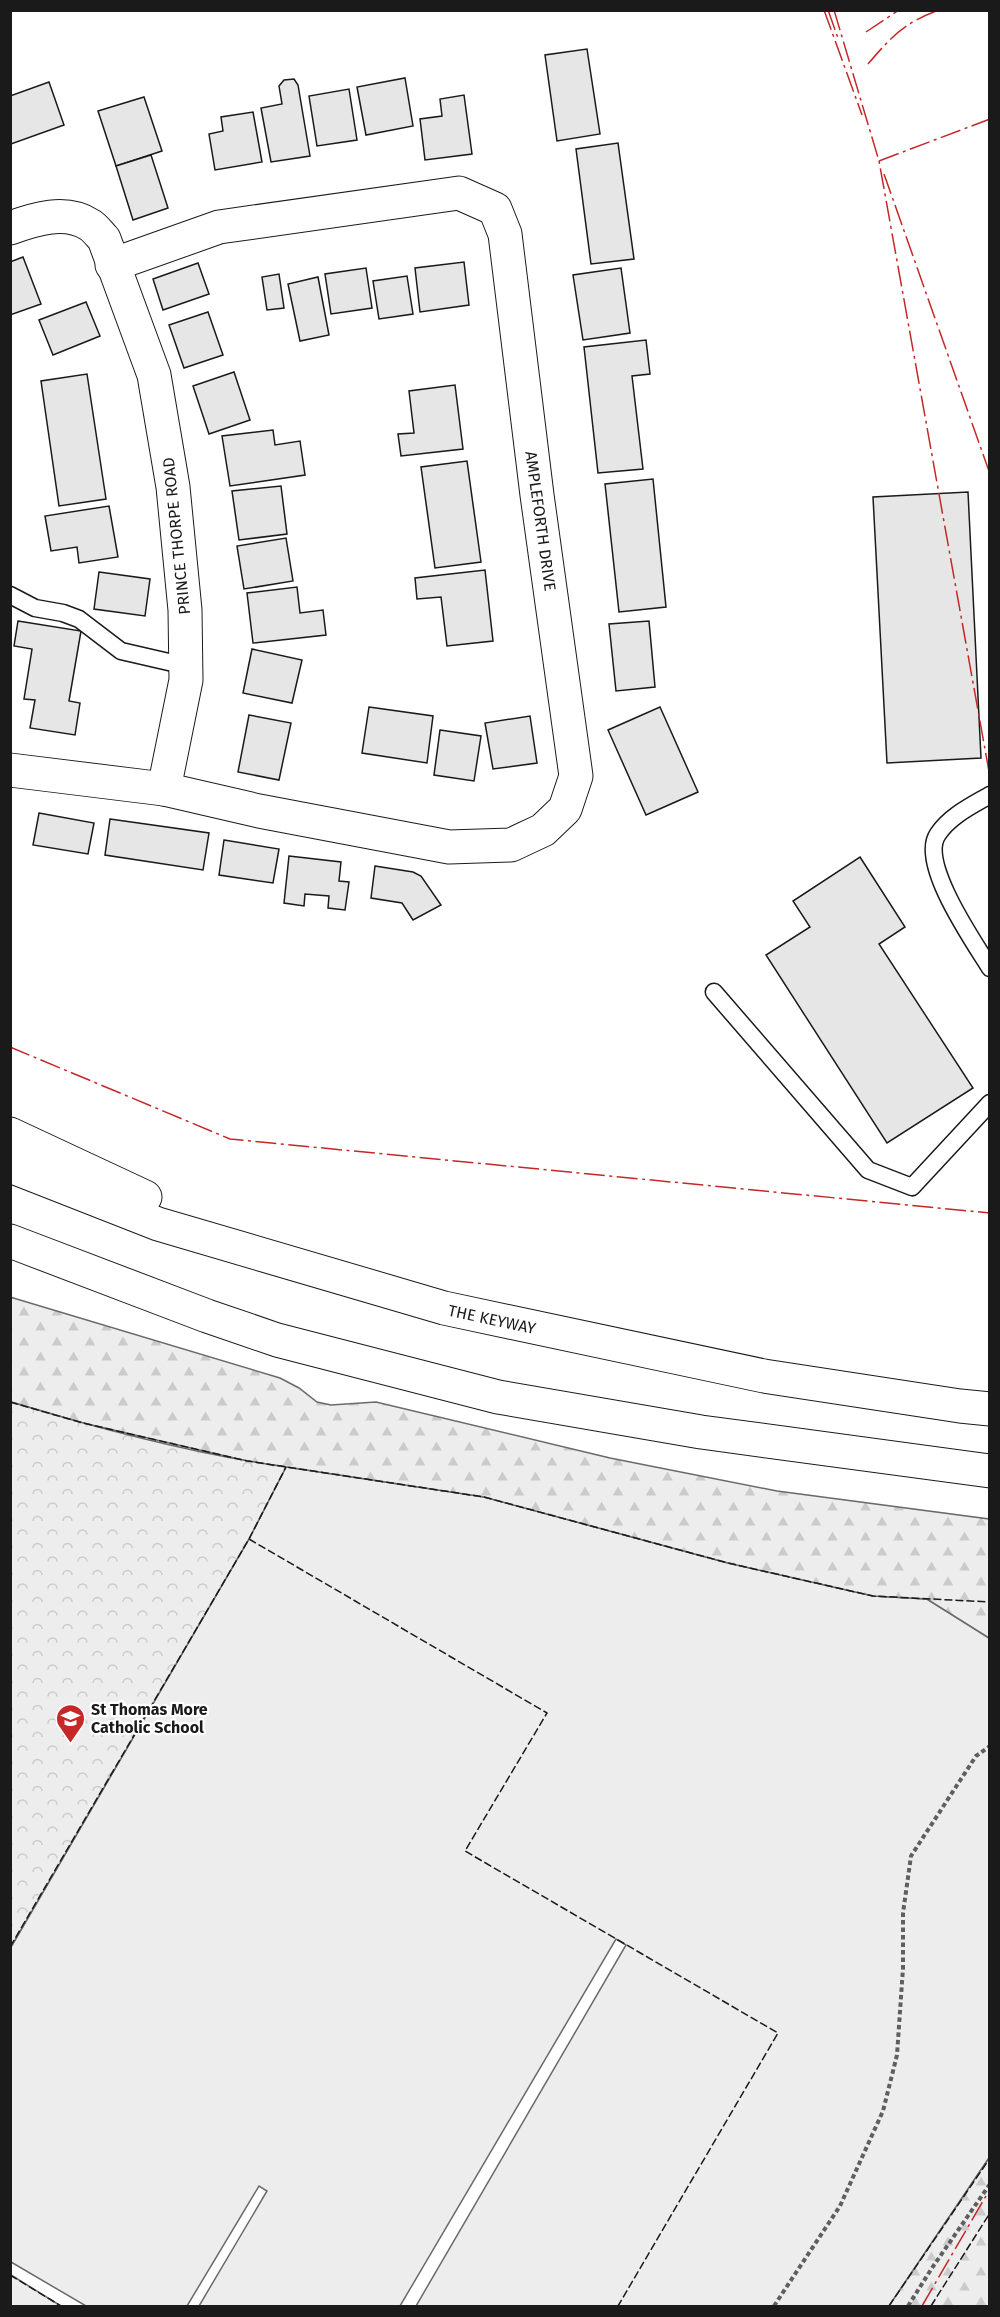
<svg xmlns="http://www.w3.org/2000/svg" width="1000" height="2317" font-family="'Fira Sans',sans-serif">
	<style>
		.built { fill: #ededed; stroke: #6a6a6a; stroke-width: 1.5 }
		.forest { fill: url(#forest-firs); stroke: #6a6a6a; stroke-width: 1.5 }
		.park { fill: url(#park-crowns); stroke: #6a6a6a; stroke-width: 1.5 }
		.building { fill: #e6e6e6; stroke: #1a1a1a; stroke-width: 1.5 }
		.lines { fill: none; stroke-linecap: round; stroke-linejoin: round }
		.service-casing { stroke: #1a1a1a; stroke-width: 19 }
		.minor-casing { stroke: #1a1a1a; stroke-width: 35 }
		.trunk-casing { stroke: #1a1a1a; stroke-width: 35 }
		.path { stroke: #5f5f5f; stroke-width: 4; stroke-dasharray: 4.5 3; stroke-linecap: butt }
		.service { stroke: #fff; stroke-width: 16 }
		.minor { stroke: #fff; stroke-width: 33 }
		.trunk { stroke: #fff; stroke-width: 33 }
		.fence { stroke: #1a1a1a; stroke-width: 1.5; stroke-dasharray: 8 3; stroke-linecap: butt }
		.power { stroke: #c62828; stroke-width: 1.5; stroke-dasharray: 21 4.5 3 4.5; stroke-linecap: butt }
		.labels { text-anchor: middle; stroke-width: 4.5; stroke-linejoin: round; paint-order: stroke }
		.street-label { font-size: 16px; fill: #1a1a1a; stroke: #fff }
		.poi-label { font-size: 16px; font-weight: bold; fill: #1a1a1a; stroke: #fff; text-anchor: start }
	</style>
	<defs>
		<pattern id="forest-firs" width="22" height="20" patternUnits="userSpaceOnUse" patternTransform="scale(1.5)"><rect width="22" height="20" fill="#ededed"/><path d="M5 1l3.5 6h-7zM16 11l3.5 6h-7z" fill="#cbcbcb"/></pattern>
		<pattern id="park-crowns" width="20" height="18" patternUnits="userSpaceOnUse" patternTransform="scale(1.5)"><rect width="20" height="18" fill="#ededed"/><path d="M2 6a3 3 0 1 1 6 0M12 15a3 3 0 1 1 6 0" fill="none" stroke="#cbcbcb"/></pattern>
	</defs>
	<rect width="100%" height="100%" fill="#fff"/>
	<!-- built -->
	<g class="built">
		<polygon points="286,1467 484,1497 728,1563 873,1596 927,1599 989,1638 989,2158 889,2306 416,2306 626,1945 616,1939 400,2306 199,2306 267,2191 259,2186 187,2306 86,2306 11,2262 11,1947 249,1539"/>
		<polygon points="11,2275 61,2306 11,2306"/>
	</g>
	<!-- forest -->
	<g class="forest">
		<polygon points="10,1297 280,1378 299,1388 317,1402 331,1405 376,1402 610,1458 777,1491 989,1519 989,1638 927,1599 873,1596 728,1563 484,1497 247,1461 83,1423 11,1402"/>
		<polygon points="989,2158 989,2306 889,2306"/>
	</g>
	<!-- park -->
	<path class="park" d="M11 1402C100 1429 193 1454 286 1467L249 1539 11 1947Z"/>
	<!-- building -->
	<g class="building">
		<polygon points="587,49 600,134 557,141 545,55"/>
		<polygon points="405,78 413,126 366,135 357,87"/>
		<polygon points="294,79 298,85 310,156 271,162 261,108 282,104 279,86 284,80"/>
		<polygon points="49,82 64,125 11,144 10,96"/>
		<polygon points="349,89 357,140 317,146 309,96"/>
		<polygon points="464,95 472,154 425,160 420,119 442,116 440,99"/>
		<polygon points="144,97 162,151 116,166 98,111"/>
		<polygon points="253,112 262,162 215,170 209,134 223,131 221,117"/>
		<polygon points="618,143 634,259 591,264 576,149"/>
		<polygon points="151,155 168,208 133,220 116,166"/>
		<polygon points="23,257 41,304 10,315 10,262"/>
		<polygon points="464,262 469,305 420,312 415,268"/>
		<polygon points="198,263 209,294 163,310 153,279"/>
		<polygon points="366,268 372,308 331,314 325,274"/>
		<polygon points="621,268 630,333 583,340 573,275"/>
		<polygon points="279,274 284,308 267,310 262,277"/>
		<polygon points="407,276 413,314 379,319 373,281"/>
		<polygon points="318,277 329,335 300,341 288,284"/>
		<polygon points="86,302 100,336 53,355 39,320"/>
		<polygon points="208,312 223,355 184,368 169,325"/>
		<polygon points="646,340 650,374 632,376 643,469 598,473 584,347"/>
		<polygon points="234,372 250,420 209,434 193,386"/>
		<polygon points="87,374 106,499 59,506 41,381"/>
		<polygon points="455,385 463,449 401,456 398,434 414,433 409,391"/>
		<polygon points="273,430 275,445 300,441 305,475 230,486 222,436"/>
		<polygon points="467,461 481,562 435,568 421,467"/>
		<polygon points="653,479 666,607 619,612 605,484"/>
		<polygon points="281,486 287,534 239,540 232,491"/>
		<polygon points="968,492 981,758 887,763 873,497"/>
		<polygon points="109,506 118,557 79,563 77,547 51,551 45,516"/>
		<polygon points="286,538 293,581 244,589 237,546"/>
		<polygon points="485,570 493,641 447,646 441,597 417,599 415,578"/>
		<polygon points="99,572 150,579 145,616 94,609"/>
		<polygon points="297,587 300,613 323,610 326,635 253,643 247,593"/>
		<polygon points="18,621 81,631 69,701 80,703 75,735 30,728 35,700 24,699 32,649 14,646"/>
		<polygon points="649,621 655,687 616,691 609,624"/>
		<polygon points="252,649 302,660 292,703 243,693"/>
		<polygon points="369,707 433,716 427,763 362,753"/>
		<polygon points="660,707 698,792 646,815 608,730"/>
		<polygon points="249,715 291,723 279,780 238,772"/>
		<polygon points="530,716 537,763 493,769 485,723"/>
		<polygon points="440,730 481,736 474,781 434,775"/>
		<polygon points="39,813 94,823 88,854 33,845"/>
		<polygon points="110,819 209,833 203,870 105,855"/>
		<polygon points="224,840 279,849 273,883 219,875"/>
		<polygon points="289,856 341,862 339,881 349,882 345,910 328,908 329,896 305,894 304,906 284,903"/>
		<polygon points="860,857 905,927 879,944 973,1088 887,1143 766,955 810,927 793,901"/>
		<polygon points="375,866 413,872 421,876 441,905 413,920 402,903 371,898"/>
	</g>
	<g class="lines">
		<defs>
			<g id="service">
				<polyline points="10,595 35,608 63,613 79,619 121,651 186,666"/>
				<path d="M990 795C971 806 950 816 938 834 918 862 974 942 990 968"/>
				<polyline points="714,992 868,1170 912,1187 990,1103"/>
			</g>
			<g id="minor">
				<path d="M10 228C35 219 66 209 90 225 95 228 100 235 104 239L154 375 173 487 185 610 186 680 164 789"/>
				<polyline points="10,770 164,789 259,811 449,847 511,845 543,830 565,809 576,776 537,495 505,234 495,209 459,193 219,227 112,265"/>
			</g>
			<g id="trunk">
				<polyline points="10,1134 145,1197"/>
				<polyline points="10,1166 158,1224 444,1308 764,1376 960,1406 990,1409"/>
				<polyline points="10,1241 207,1316 277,1340 498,1397 701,1432 990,1471"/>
			</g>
		</defs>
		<!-- service casing -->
		<use href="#service" class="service-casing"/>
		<!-- minor casing -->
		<use href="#minor" class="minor-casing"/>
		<!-- trunk casing -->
		<use href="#trunk" class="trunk-casing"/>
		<!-- path -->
		<g class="path">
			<polyline points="774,2306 840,2206 883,2111 897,2055 903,1968 903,1913 911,1856 976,1756 990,1746"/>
			<polyline points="908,2306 932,2268 990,2184"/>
		</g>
		<!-- service -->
		<use href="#service" class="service"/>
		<!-- minor -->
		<use href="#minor" class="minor"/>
		<!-- trunk -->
		<use href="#trunk" class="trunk"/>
		<!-- fence -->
		<g class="fence">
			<polyline points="10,1402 83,1423 247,1461 484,1497 728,1563 873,1596 990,1602"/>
			<polyline points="249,1539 547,1713 465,1851 778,2033 618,2306"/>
			<polyline points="10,1947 249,1539 286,1467"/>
			<polyline points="10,2275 61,2306"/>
			<polyline points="889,2306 990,2158"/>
			<polyline points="931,2306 990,2213"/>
		</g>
		<!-- power -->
		<g class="power">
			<polyline points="824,10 862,115"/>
			<polyline points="828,10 839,41"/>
			<polyline points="834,10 879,161 990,777"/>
			<polyline points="866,32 899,10"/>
			<path d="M868 64C892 36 904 23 939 10"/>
			<polyline points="879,161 990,119"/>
			<polyline points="884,174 990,474"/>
			<polyline points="10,1047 230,1139 990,1213"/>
			<polyline points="922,2306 990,2189"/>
		</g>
	</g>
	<!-- icons -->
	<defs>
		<symbol id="school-pin" viewBox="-11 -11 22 30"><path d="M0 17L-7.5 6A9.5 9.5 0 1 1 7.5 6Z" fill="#c62828" stroke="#fff"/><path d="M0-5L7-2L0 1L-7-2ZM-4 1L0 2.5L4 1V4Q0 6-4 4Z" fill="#fff"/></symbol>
	</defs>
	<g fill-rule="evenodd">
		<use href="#school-pin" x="54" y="1702" width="33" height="45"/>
	</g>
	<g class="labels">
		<!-- street labels -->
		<g class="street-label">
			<text transform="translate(541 521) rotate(82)" y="6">AMPLEFORTH DRIVE</text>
			<text transform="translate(176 536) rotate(-96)" y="6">PRINCE THORPE ROAD</text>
			<text transform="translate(492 1319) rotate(12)" y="6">THE KEYWAY</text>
		</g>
		<!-- poi labels -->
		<g class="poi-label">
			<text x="91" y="1715">St Thomas More<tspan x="91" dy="18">Catholic School</tspan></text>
		</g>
	</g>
	<!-- border -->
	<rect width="1000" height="2317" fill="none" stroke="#1a1a1a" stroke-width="24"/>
</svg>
